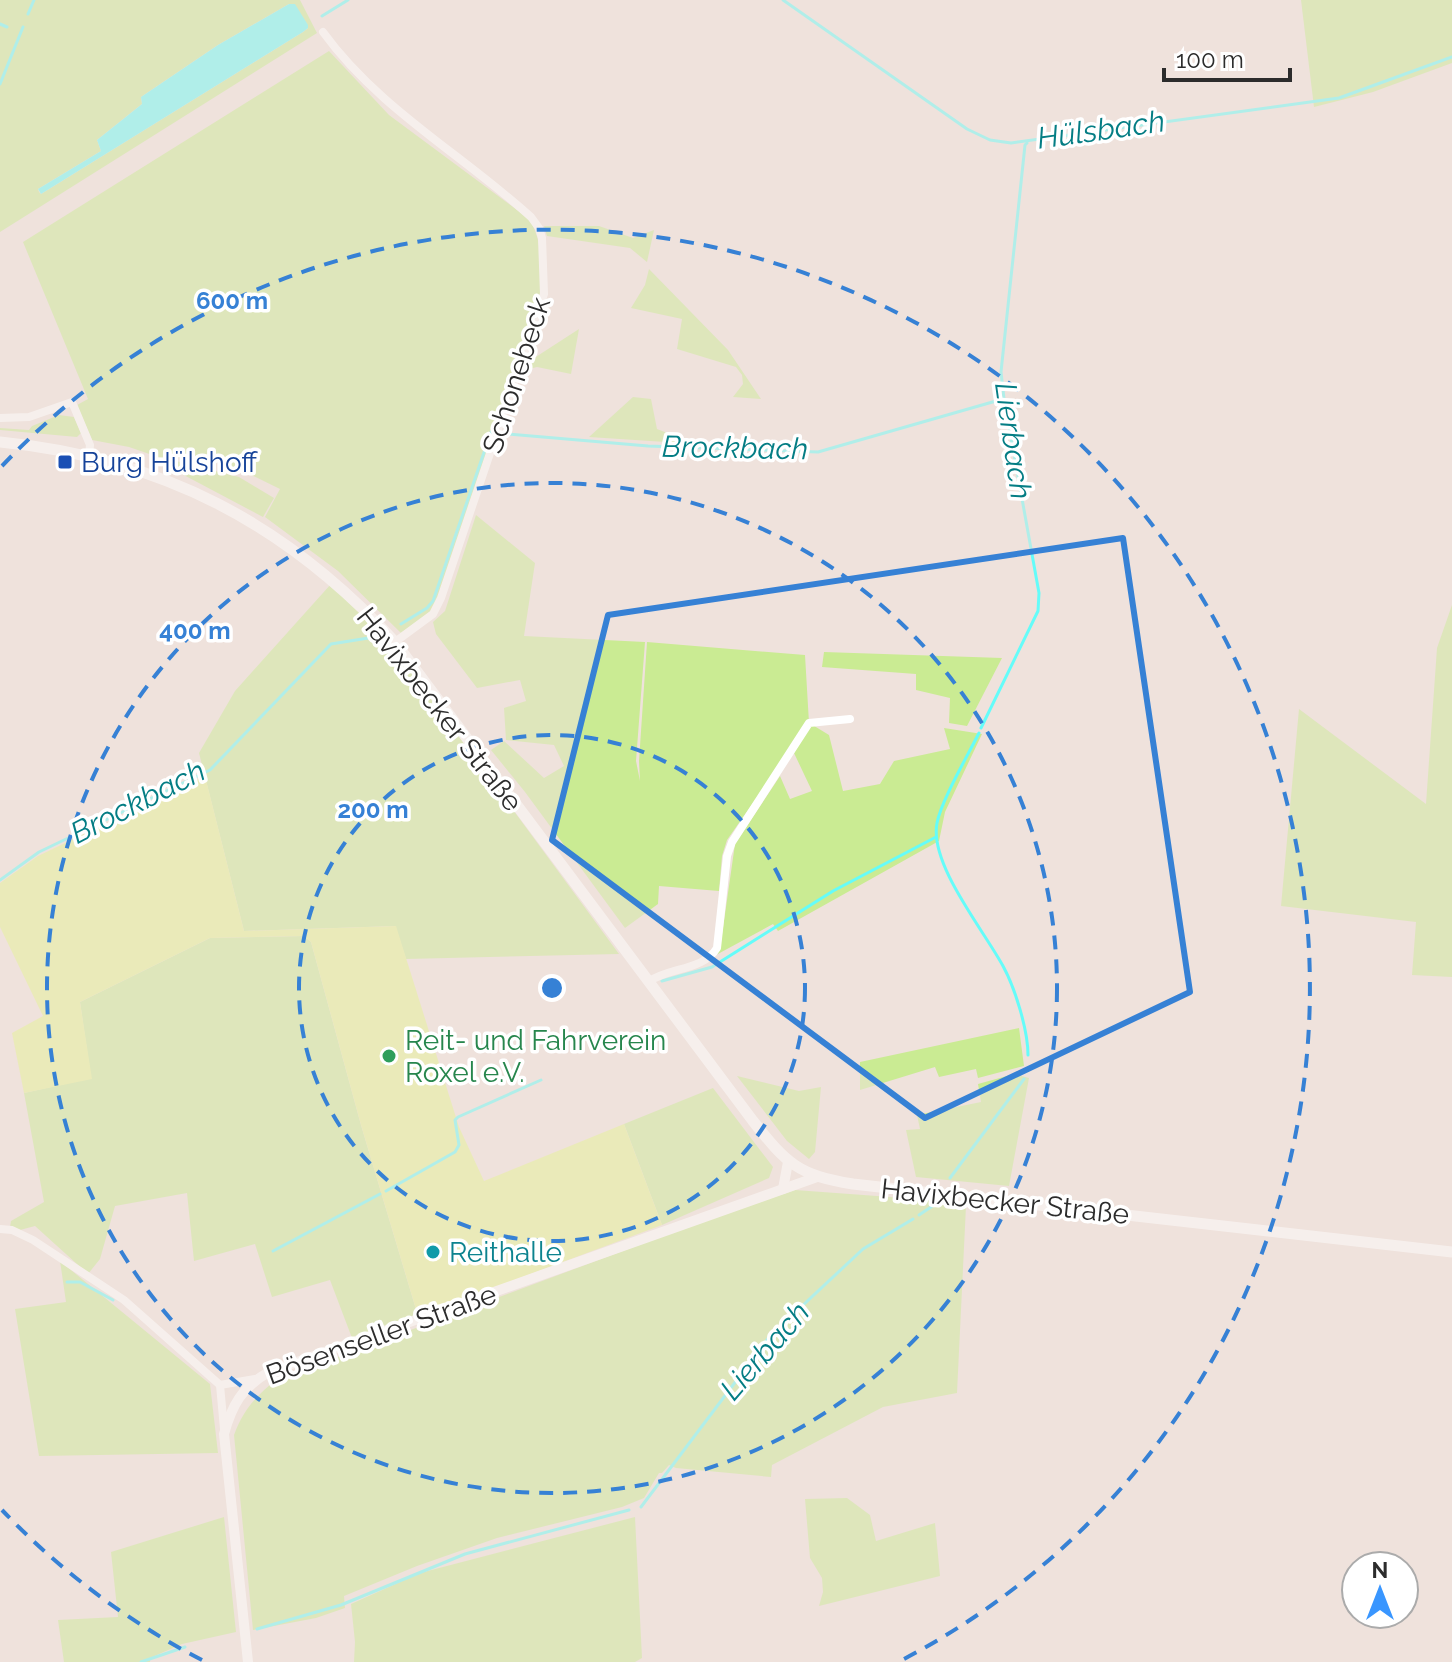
<svg xmlns="http://www.w3.org/2000/svg" width="1452" height="1662" font-family="Raleway,sans-serif">
	<style>
		.green { fill: #caeb93; fill-rule: evenodd }
		.pitch { fill: #e5f48e }
		.water { fill: #65fcf9 }
		.lines { fill: none; stroke-linecap: round; stroke-linejoin: round }
		.stream { stroke: #65fcf9; stroke-width: 3 }
		.minor { stroke: #fff; stroke-width: 8 }
		.tertiary { stroke: #fff; stroke-width: 10 }
		.secondary { stroke: #fff; stroke-width: 11 }
		.marked { fill: none; stroke: #3681d5; stroke-width: 6; stroke-linejoin: round }
		.ring { fill: none; stroke: #3681d5; stroke-width: 4; stroke-dasharray: 14 10 }
		.transit-dot { fill: #1a4fb4; stroke: #fff; stroke-width: 3 }
		.leisure-dot { fill: #2e9e5b; stroke: #fff; stroke-width: 3 }
		.culture-dot { fill: #0f9aa8; stroke: #fff; stroke-width: 3 }
		.labels { text-anchor: middle; stroke-width: 7; stroke-linejoin: round; paint-order: stroke }
		.street-label { font-size: 28px; fill: #2c2c2c; stroke: #fff }
		.transit-label { font-size: 28px; fill: #164399; stroke: #fff; text-anchor: start }
		.leisure-label { font-size: 28px; fill: #27864d; stroke: #fff; text-anchor: start }
		.culture-label { font-size: 28px; fill: #0d838f; stroke: #fff; text-anchor: start }
		.water-label { font-size: 30px; font-style: italic; fill: #047d84; stroke: #fff }
		.centre { fill: #3681d5; stroke: #fff; stroke-width: 4 }
		.ring-label { font-size: 24px; text-anchor: middle; font-weight: bold; fill: #3681d5; stroke: #fff; stroke-width: 7; stroke-linejoin: round; paint-order: stroke }
	</style>
	<rect width="100%" height="100%" fill="#efe2dc"/>
	<!-- green -->
	<g class="green">
		<path d="M0 0H300L317 33 0 232ZM289 4 308 28 303 32 41 194 39 192 38 189 101 151 97 140 142 104 141 97 218 45Z"/>
		<polygon points="1301,0 1452,0 1452,63 1373,92 1314,107"/>
		<path d="M329 51 389 115 528 218C543 238 540 263 542 287L436 603 431 612 401 633 338 571 265 517 280 489 239 469 197 457 161 458 129 447 92 440 77 405 88 399 23 242Z"/>
		<polygon points="544,226 599,226 633,238 654,230 647,262 630,248 547,236"/>
		<polygon points="649,269 728,350 761,399 733,397 743,384 742,375 736,367 677,349 682,319 631,308 645,285"/>
		<polygon points="579,329 571,374 537,367 525,370 528,362"/>
		<polygon points="633,397 651,399 657,429 696,444 589,437"/>
		<polygon points="59,415 74,417 81,433 77,437 0,430 0,428 29,430 32,426"/>
		<polygon points="172,460 239,477 274,498 263,517 163,464"/>
		<polygon points="476,515 535,563 524,636 645,642 636,761 640,781 639,761 647,642 805,655 809,723 727,840 722,856 719,891 659,886 658,904 625,928 525,792 491,750 504,741 544,778 564,766 554,745 506,740 504,708 526,701 520,680 477,688 436,634 433,622 445,611"/>
		<polygon points="331,584 392,645 619,954 406,959 395,926 244,931 199,753 235,691"/>
		<polygon points="1452,605 1452,977 1412,975 1416,922 1281,906 1299,709 1426,804 1437,648"/>
		<polygon points="824,652 1002,658 967,726 949,723 950,698 916,690 916,674 822,667"/>
		<polygon points="811,724 829,735 843,791 880,784 894,761 950,749 944,728 982,734 945,812 939,841 778,931 773,924 716,955 720,949 735,844 780,776 790,799 812,791 794,753"/>
		<polygon points="304,936 311,942 361,1125 418,1316 352,1338 330,1280 272,1297 255,1244 194,1261 187,1193 115,1206 100,1259 88,1274 35,1226 20,1230 10,1227 11,1221 44,1202 24,1093 91,1078 80,1002 210,938"/>
		<polygon points="1019,1028 1024,1066 978,1078 976,1069 939,1077 935,1067 860,1090 860,1062"/>
		<polygon points="1014,1074 1029,1078 1009,1186 916,1177 906,1130 920,1129 917,1115 981,1102 978,1084"/>
		<polygon points="737,1076 799,1091 821,1087 815,1152 809,1159 787,1141"/>
		<polygon points="713,1088 773,1167 769,1178 662,1225 624,1124"/>
		<path d="M795 1190 959 1202 966 1206 957 1393 883 1407 772 1465 771 1477 676 1468 669 1465 662 1473H659L644 1498 622 1507 497 1538 417 1566 344 1596 345 1608 316 1618 253 1630 234 1435C243 1410 256 1396 276 1380L690 1226Z"/>
		<polygon points="60,1261 210,1384 218,1453 39,1456 15,1309 66,1302"/>
		<polygon points="847,1498 870,1515 876,1541 935,1523 940,1576 819,1606 823,1592 822,1578 810,1558 805,1499"/>
		<polygon points="224,1517 236,1632 182,1644 150,1658 150,1662 64,1662 58,1620 118,1617 111,1552"/>
		<polygon points="635,1517 642,1658 635,1662 354,1662 355,1642 351,1604 420,1573"/>
	</g>
	<!-- pitch -->
	<polygon class="pitch" points="205,776 244,931 396,926 459,1127 484,1181 624,1124 662,1225 418,1316 361,1125 311,942 304,936 210,938 80,1002 92,1079 24,1093 12,1033 43,1016 0,927 0,883 38,856"/>
	<!-- water -->
	<polygon class="water" points="289,4 295,4 308,25 308,28 303,32 41,194 38,189 101,151 97,140 142,104 141,97 218,45"/>
	<g class="lines">
		<!-- stream -->
		<g class="stream">
			<polyline points="783,0 967,129 990,140 1011,143 1339,98 1452,57"/>
			<polyline points="28,14 34,0"/>
			<polyline points="322,16 348,0"/>
			<polyline points="0,24 7,27"/>
			<polyline points="0,84 23,27"/>
			<polyline points="507,434 648,446 818,452 1003,399"/>
			<polyline points="401,624 427,608 433,601 491,432"/>
			<polyline points="981,728 1038,611 1039,593 1004,399 1001,372 1025,145 1027,143"/>
			<path d="M979 733C968 755 941 801 937 823 929 864 983 929 1003 966 1015 988 1028 1030 1028 1055"/>
			<polyline points="0,880 39,852 210,770 331,644 381,636"/>
			<polyline points="662,981 712,967 833,891 936,837"/>
			<polyline points="950,1178 1024,1079"/>
			<polyline points="386,1191 455,1152 459,1145 455,1120 458,1117 541,1080"/>
			<polyline points="919,1215 937,1203"/>
			<polyline points="273,1251 380,1194"/>
			<polyline points="67,1282 80,1282 113,1300"/>
			<polyline points="641,1507 770,1336 863,1249 913,1219"/>
			<polyline points="257,1629 341,1605 465,1554 629,1510"/>
			<polyline points="141,1662 185,1647"/>
		</g>
		<!-- minor -->
		<g class="minor">
			<path d="M323 32C378 108 463 155 531 217L539 228 542 238 544 294 441 598 433 614 395 642"/>
			<polyline points="0,418 29,417 72,402 90,445 89,455"/>
			<path d="M648 982C669 967 703 971 717 948L727 856 732 842 809 723 850 719"/>
			<polyline points="0,1229 12,1230 33,1240 124,1300 220,1385"/>
			<polyline points="224,1429 220,1385 255,1379"/>
		</g>
		<!-- tertiary -->
		<g class="tertiary">
			<polyline points="783,1189 788,1162"/>
			<path d="M248 1662 224 1434C232 1405 242 1387 269 1372L817 1177"/>
		</g>
		<!-- secondary -->
		<path class="secondary" d="M0 442C161 458 286 523 395 642L753 1121C787 1164 798 1175 853 1184L1452 1252"/>
	</g>
	<!-- marked area -->
	<path d="M0 0H1452V1662H0ZM1123 538 1190 992 925 1118 552 840 608 615Z" fill="#efe2dc" fill-opacity=".55" fill-rule="evenodd"/>
	<path class="marked" d="M1123 538 1190 992 925 1118 552 840 608 615Z"/>
	<!-- distance rings -->
	<g class="ring">
		<circle cx="552" cy="988" r="253"/>
		<circle cx="552" cy="988" r="505"/>
		<path d="M202 1660A758 758 0 0 1 2 1510M2 466A758 758 0 1 1 902 1660"/>
	</g>
	<!-- markers -->
	<rect class="transit-dot" x="57" y="454" width="16" height="16" rx="4"/>
	<circle class="leisure-dot" cx="389" cy="1056" r="8"/>
	<circle class="culture-dot" cx="433" cy="1252" r="8"/>
	<g class="labels">
		<!-- street labels -->
		<g class="street-label">
			<text transform="translate(516 375) rotate(-72)" y="10">Schonebeck</text>
			<text transform="translate(440 709) rotate(52)" y="10">Havixbecker Straße</text>
			<text transform="translate(1005 1201) rotate(6)" y="10">Havixbecker Straße</text>
			<text transform="translate(381 1334) rotate(-20)" y="10">Bösenseller Straße</text>
		</g>
		<!-- transit labels -->
		<g class="transit-label">
			<text x="81" y="472">Burg Hülshoff</text>
		</g>
		<!-- leisure labels -->
		<g class="leisure-label">
			<text x="405" y="1050">Reit- und Fahrverein<tspan x="405" dy="32">Roxel e.V.</tspan></text>
		</g>
		<!-- culture labels -->
		<g class="culture-label">
			<text x="449" y="1262">Reithalle</text>
		</g>
		<!-- water labels -->
		<g class="water-label">
			<text transform="translate(1101 130) rotate(-8)" y="10">Hülsbach</text>
			<text transform="translate(1013 441) rotate(82)" y="10">Lierbach</text>
			<text transform="translate(735 448) rotate(1)" y="10">Brockbach</text>
			<text transform="translate(138 802) rotate(-27)" y="10">Brockbach</text>
			<text transform="translate(765 1351) rotate(-49)" y="10">Lierbach</text>
		</g>
	</g>
	<circle cx="552" cy="988" r="12" class="centre"/>
	<g class="ring-label">
		<text x="232" y="309">600 m</text>
		<text x="195" y="639">400 m</text>
		<text x="373" y="818">200 m</text>
	</g>
	<!-- north arrow -->
	<g transform="translate(1380 1590)"><circle r="38" fill="#ffffff" stroke="#ababab" stroke-width="2"/>
	<path d="M0-6L14 30L0 20L-14 30Z" fill="#3996ff"/>
	<text y="-12" font-size="22" font-weight="bold" text-anchor="middle" fill="#2c2c2c">N</text>
	</g>
	<!-- scale -->
	<path d="M1164 68v12h126v-12" fill="none" stroke="#2c2c2c" stroke-width="4"/>
	<text x="1176" y="68" font-size="24" fill="#2c2c2c" stroke="#ffffff" stroke-width="6" paint-order="stroke">100 m</text>
</svg>
